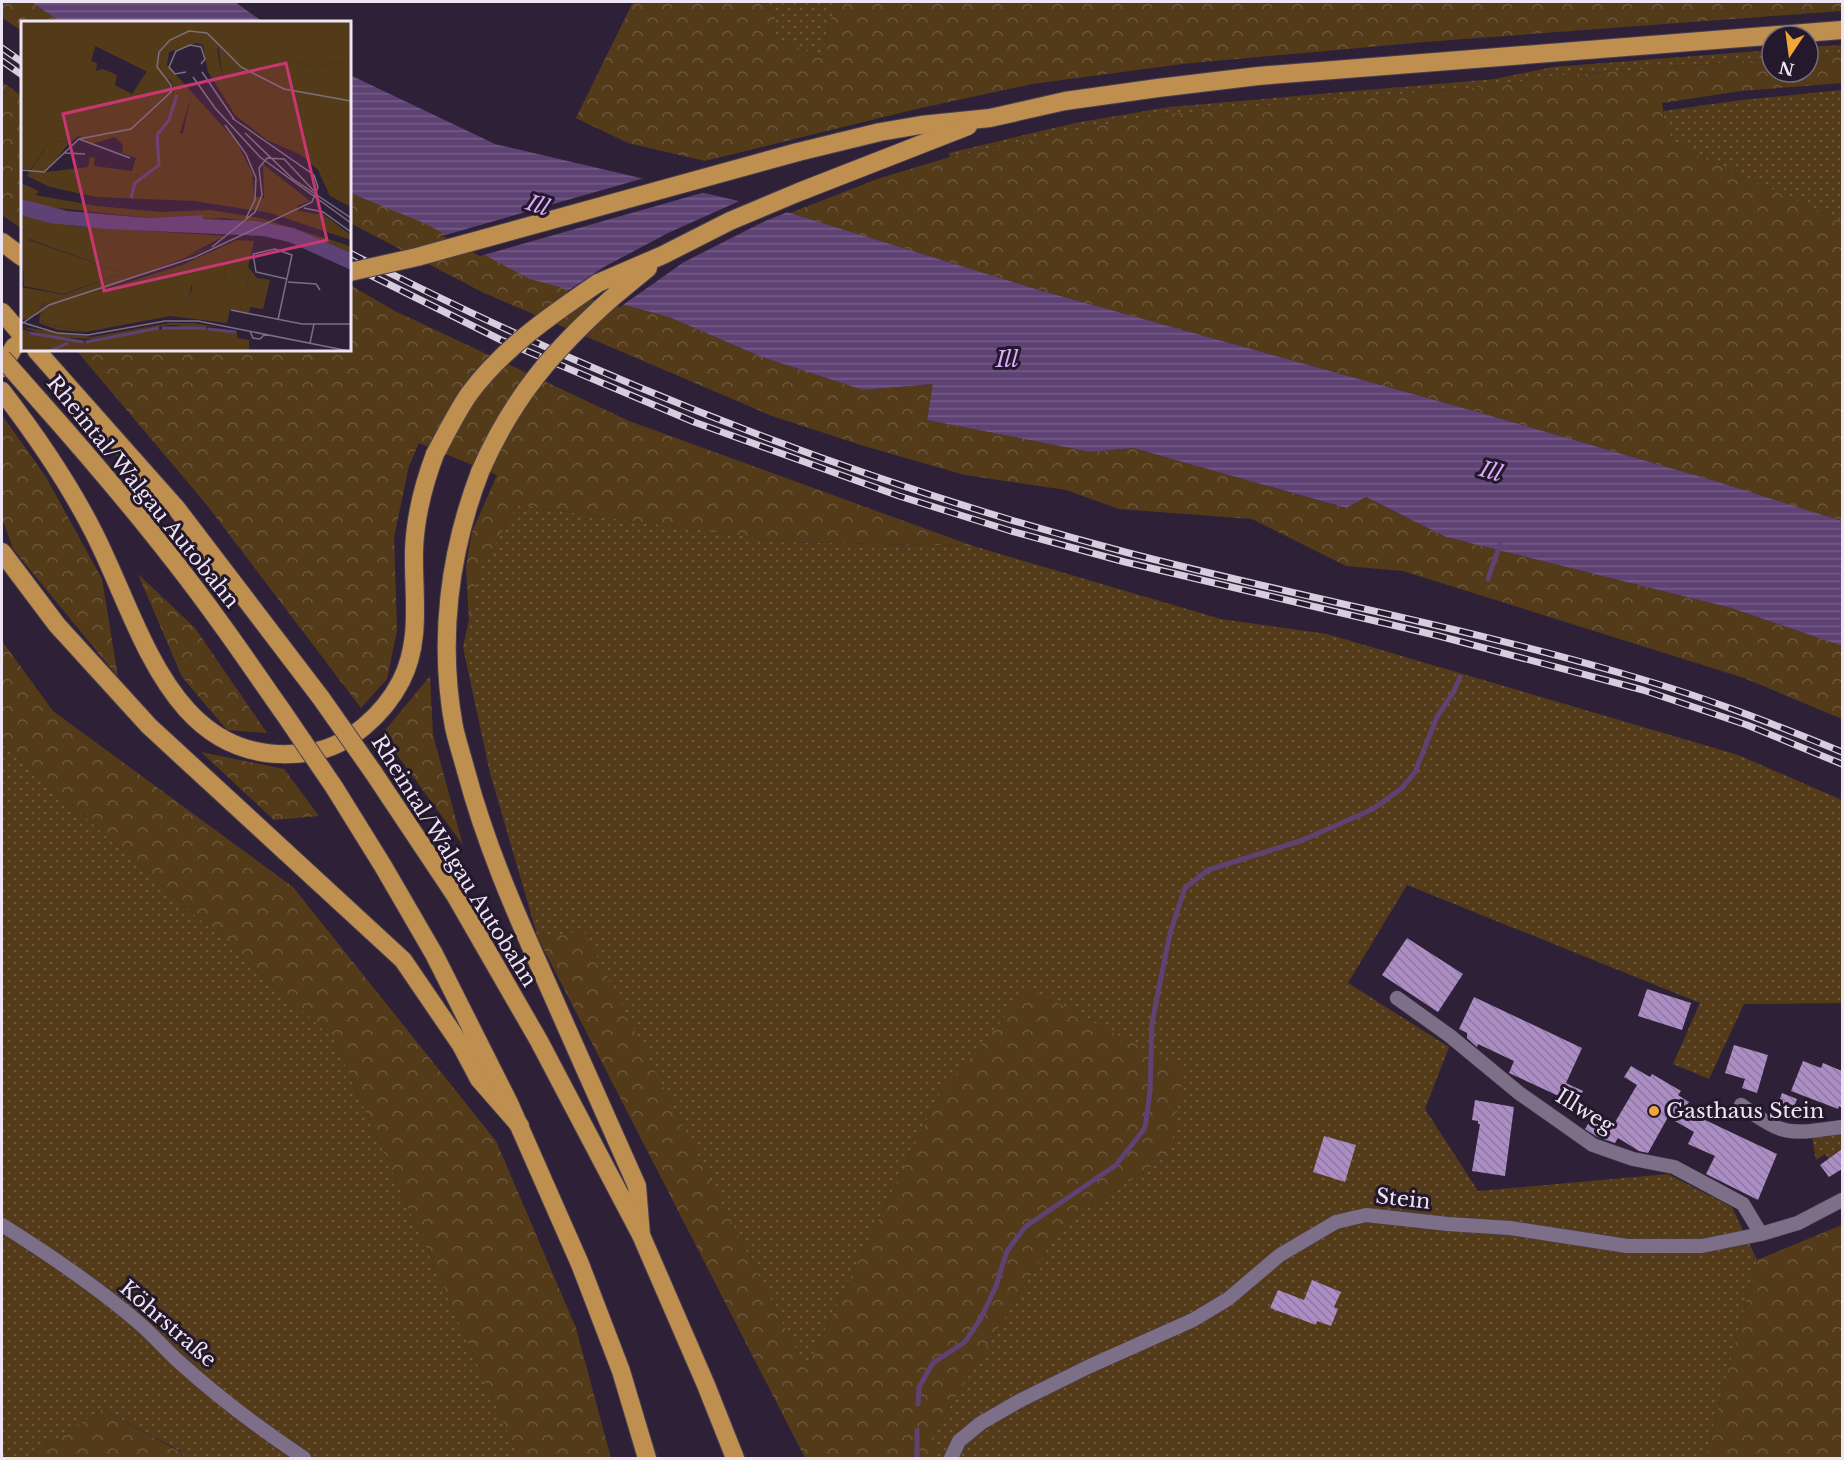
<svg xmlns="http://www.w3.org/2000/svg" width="1844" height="1460" font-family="'Libre Baskerville',serif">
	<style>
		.green { fill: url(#green-dots) }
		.forest { fill: url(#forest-crowns) }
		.water { fill: url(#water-rules) }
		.pier { fill: #2e2137 }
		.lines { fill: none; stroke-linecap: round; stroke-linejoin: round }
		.stream { stroke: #5f4274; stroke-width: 5 }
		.building { fill: url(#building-back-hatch) }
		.minor-casing { stroke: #4a3f51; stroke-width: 15 }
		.motorway-casing { stroke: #4a3f51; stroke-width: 20 }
		.minor { stroke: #7d6f88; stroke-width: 14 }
		.motorway { stroke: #be8f4f; stroke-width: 18 }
		.rail-casing { stroke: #d6cede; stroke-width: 7 }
		.rail { stroke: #24182c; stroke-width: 4.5; stroke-dasharray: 14; stroke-linecap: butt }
		.motorway-bridge-casing { stroke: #4a3f51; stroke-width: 20; stroke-linecap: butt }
		.motorway-bridge { stroke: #be8f4f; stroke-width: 18 }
		.poi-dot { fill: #efa73d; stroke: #24182c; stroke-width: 2 }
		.labels { text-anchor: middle; stroke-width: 6; stroke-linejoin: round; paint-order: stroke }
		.street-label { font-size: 21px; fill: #ede5f4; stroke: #24182c }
		.poi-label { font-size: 21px; fill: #ede5f4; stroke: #24182c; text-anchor: start }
		.water-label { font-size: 22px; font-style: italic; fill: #d8acf9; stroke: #24182c }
		.inset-river { fill: none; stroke: #5f4274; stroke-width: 3 }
		.inset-road { fill: none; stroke: #7a6f83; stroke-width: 1.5 }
		.view { fill: #c83772; fill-opacity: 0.15; stroke: #c83772; stroke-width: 3 }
		.inset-edge { fill: none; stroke: #ede5f4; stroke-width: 3 }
	</style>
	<defs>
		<pattern id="green-dots" width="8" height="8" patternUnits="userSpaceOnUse" patternTransform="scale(1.5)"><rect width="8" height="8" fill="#533b1a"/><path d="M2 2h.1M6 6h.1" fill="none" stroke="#6c573c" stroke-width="1.8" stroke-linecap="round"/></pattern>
		<pattern id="forest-crowns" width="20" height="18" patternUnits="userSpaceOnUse" patternTransform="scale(1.5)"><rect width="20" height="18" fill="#533b1a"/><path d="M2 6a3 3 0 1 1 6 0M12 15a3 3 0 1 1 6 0" fill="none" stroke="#6c573c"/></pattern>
		<pattern id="water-rules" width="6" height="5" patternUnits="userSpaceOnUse" patternTransform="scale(1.5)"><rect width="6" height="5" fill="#5f4274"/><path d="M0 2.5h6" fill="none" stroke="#765d88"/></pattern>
		<pattern id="building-back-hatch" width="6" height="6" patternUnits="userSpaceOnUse" patternTransform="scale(1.5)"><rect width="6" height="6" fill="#ad8ec4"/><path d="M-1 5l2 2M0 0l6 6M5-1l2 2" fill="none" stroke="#8e789f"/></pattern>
	</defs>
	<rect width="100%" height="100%" fill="#2e2137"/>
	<!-- green -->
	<g class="green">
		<polygon points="761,2 835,2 822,57 769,36 776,15"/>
		<polygon points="1842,45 1842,54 1808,57 1808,47"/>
		<polygon points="1772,50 1772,59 1553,76 1495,86 1169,114 1117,122 950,157 949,153 1075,123 1169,107 1495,79 1553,67"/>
		<polygon points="1842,90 1842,221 1699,156 1673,140 1665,127 1663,111 1742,100"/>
		<polygon points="518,505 786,542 973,546 1221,619 1327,634 1738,755 1842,800 1842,1003 1744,1004 1709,1079 1673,1064 1700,1003 1407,885 1348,983 1449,1047 1425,1109 1478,1191 1668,1174 1732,1207 1757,1260 1705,1458 933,1458 935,1431 1061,1226 1170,1154 939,1095 806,1369 584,932 538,938 490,773 463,647 480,569"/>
		<polygon points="2,743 333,1038 519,1458 185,1458 180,1451 102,1409 27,1458 2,1458"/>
		<polygon points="1842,1134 1842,1149 1829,1159 1825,1154 1816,1160 1812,1136"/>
	</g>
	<!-- forest -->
	<g class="forest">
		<polygon points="2,2 31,2 61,22 22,22 22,31 2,18"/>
		<polygon points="633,2 761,2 776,15 770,36 822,57 835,2 1842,2 1842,11 1424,42 1182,64 1032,84 912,110 705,161 628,143 576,118"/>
		<polygon points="1842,54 1842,83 1741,91 1662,103 1665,127 1673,140 1699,156 1842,221 1842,521 1712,480 1467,409 1039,290 790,213 880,178 950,157 1117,122 1169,114 1246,107 1495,86 1553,76 1772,59 1772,72 1808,72 1808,57"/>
		<polygon points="2,82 22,96 22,229 2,215"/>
		<polygon points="350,193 669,317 762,357 863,390 934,384 927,420 1090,452 1133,448 1345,508 1366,497 1446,537 1731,608 1842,646 1842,719 1744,678 1403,571 1346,566 1252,519 1119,509 1066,490 965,475 864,446 772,416 484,293 350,223"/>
		<polygon points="350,285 395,311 629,421 973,546 786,542 518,505 480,569 469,622 466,566 472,532 497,475 419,443 409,466 394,537 397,631 387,679 361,708 206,504 76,350 350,350"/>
		<polygon points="2,415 46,477 102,579 118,677 13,549 2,518"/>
		<polygon points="138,574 195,628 267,733 227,730 182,677"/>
		<polygon points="2,641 53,711 293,887 496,1141 576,1328 611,1458 519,1458 333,1038 2,743"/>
		<polygon points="430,676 433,735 463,845 382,734"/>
		<polygon points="201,752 284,769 319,816 274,820"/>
		<polygon points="584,931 806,1369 939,1095 1029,988 1184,1070 1170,1154 1061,1226 935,1431 933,1458 805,1458 538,938"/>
		<polygon points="1842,1225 1842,1458 1705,1458 1757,1260"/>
		<polygon points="102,1409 180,1452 185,1458 27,1458"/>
	</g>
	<!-- water -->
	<g class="water">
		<polygon points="31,2 235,2 263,22 61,22"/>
		<polygon points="350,75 495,144 790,213 1039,290 1467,409 1712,480 1842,521 1842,646 1731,608 1446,537 1366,497 1346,508 1133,448 1090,452 927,420 933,384 863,390 762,357 669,317 530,279 424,223 350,193"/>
	</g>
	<!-- pier -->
	<g class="pier">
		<polygon points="648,177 709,191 480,256 442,236"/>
		<polygon points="744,199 793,210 765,221 684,262 620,307 566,292 604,267 668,233"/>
	</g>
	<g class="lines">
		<!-- stream -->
		<g class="stream">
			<polyline points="1488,579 1500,544"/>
			<polyline points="918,1404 919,1387 933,1363 965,1342 981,1318 996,1286 1007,1251 1025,1227 1116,1165 1145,1128 1150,1091 1152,1023 1170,933 1185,888 1208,870 1303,840 1373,809 1402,788 1415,772 1437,717 1453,693 1460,677"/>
			<polyline points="917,1430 917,1458"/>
		</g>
	</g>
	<!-- building -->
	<g class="building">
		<polygon points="1407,938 1463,974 1438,1012 1382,975"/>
		<polygon points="1647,989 1691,1003 1682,1030 1638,1016"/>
		<polygon points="1474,997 1582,1048 1566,1083 1583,1091 1576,1104 1509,1073 1514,1061 1478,1044 1477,1047 1467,1038 1467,1033 1459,1029"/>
		<polygon points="1734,1045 1768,1055 1757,1093 1742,1088 1745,1079 1725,1073"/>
		<polygon points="1803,1061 1821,1068 1823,1063 1842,1071 1842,1108 1839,1106 1838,1109 1791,1091"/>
		<polygon points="1631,1066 1650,1077 1652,1074 1681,1091 1678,1095 1689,1102 1684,1110 1777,1154 1758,1200 1706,1174 1715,1156 1688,1144 1694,1132 1668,1117 1648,1153 1639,1151 1618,1138 1615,1143 1597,1137 1585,1129 1591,1119 1614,1124 1637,1085 1624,1077"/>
		<polygon points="1782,1093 1797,1099 1789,1120 1774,1115"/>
		<polygon points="1475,1100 1514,1107 1505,1176 1472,1171 1480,1124 1478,1124 1478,1121 1472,1120"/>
		<polygon points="1324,1136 1356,1145 1345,1182 1313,1172"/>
		<polygon points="1842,1149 1842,1169 1829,1177 1820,1165"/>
		<polygon points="1312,1280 1341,1292 1334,1307 1338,1309 1331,1326 1317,1321 1316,1325 1270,1308 1278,1290 1304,1300"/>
	</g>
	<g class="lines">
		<defs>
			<g id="minor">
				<polyline points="1397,998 1450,1036 1519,1093 1593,1145 1633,1159 1674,1167 1743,1204 1761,1234"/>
				<path d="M1741 1105C1754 1114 1766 1124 1781 1129 1800 1135 1824 1129 1842 1127"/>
				<path d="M2 1225C50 1255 96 1286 139 1323 153 1335 165 1349 178 1361 218 1397 260 1429 304 1458"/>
				<polyline points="951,1458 959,1441 981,1423 1019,1401 1090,1366 1193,1320 1228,1299 1280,1255 1336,1222 1366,1215 1448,1224 1510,1228 1627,1246 1702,1246 1761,1234 1798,1223 1842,1200"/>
			</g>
			<g id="motorway">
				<polyline points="798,152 880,132 921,125 990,118 1065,101 1158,88 1258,76 1842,30"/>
				<polyline points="2,242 22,257"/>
				<polyline points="598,283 663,255 730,221 799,192 968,126"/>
				<polyline points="614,296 648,268"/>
				<polyline points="2,312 22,335"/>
				<polyline points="36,350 177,509 321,698"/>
				<polyline points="2,368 14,347 22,341"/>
				<path d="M2 391C35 434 68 482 93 531 142 626 171 774 312 752 349 746 384 714 401 681 422 640 413 596 414 551 415 518 423 486 435 454"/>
				<path d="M39 400C102 471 164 544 219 621 241 651 261 681 283 712"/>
				<path d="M480 472C449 553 438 641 454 727 457 741 462 756 466 771 485 842 513 907 543 974 574 1045 606 1116 637 1186L641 1235"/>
				<polyline points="2,552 57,625 149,726 403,960 461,1045 479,1079 520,1126"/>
				<polyline points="373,772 455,895 539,1041 641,1235 706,1385 735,1458"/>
				<polyline points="334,787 383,866 434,954 509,1103 580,1264 621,1371 647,1458"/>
			</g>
		</defs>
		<!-- minor casing -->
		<use href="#minor" class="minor-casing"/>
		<!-- motorway casing -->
		<use href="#motorway" class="motorway-casing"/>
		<!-- minor -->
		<use href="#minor" class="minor"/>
		<!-- motorway -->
		<use href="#motorway" class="motorway"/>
		<defs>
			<g id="rail">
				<polyline points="2,48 22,62"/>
				<polyline points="2,61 22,75"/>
				<path d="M350 253C597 380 856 481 1125 552 1297 597 1471 628 1641 679 1710 699 1776 725 1842 752"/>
				<polyline points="350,265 501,340 694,422 899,496 1011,531 1125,562 1439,636 1643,690 1747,725 1842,764"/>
			</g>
		</defs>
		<!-- rail casing -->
		<use href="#rail" class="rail-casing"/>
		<!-- rail -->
		<use href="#rail" class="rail"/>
		<defs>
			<g id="motorway-bridge">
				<polyline points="350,272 417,257 798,152"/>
				<polyline points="2,358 39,400"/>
				<path d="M435 454C446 434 456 413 469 394 503 348 551 315 598 283"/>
				<path d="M480 472C512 398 554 349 614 296"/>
				<polyline points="321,698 373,772"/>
				<polyline points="283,712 334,787"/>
			</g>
		</defs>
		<!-- motorway-bridge casing -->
		<use href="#motorway-bridge" class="motorway-bridge-casing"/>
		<!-- motorway-bridge -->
		<use href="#motorway-bridge" class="motorway-bridge"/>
	</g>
	<!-- markers -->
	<circle class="poi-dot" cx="1654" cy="1111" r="6"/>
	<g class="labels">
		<!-- street labels -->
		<g class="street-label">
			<text transform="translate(143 492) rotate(51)" y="7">Rheintal/Walgau Autobahn</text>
			<text transform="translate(454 861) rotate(58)" y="7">Rheintal/Walgau Autobahn</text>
			<text transform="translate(1585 1111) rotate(32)" y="7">Illweg</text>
			<text transform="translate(1403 1199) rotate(6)" y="7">Stein</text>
			<text transform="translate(168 1324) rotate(41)" y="7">Köhrstraße</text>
		</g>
		<!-- poi labels -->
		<g class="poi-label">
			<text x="1666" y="1118">Gasthaus Stein</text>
		</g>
		<!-- water labels -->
		<g class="water-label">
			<text transform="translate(538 205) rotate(19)" y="8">Ill</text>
			<text x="1007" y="367">Ill</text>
			<text transform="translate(1491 471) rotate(16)" y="8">Ill</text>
		</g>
	</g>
	<!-- overview -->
	<g transform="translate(21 21)">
		<rect width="330" height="330" fill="#2e2137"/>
		<path d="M57 16 75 23 70 40 76 42 75 50 82 48 96 54 94 64 111 73 126 50 143 59 147 56 153 72 143 100 132 112H162L170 75 209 122 215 120 232 153 229 172 173 180 75 176 29 166 6 155 30 118 48 122 25 151 67 146 69 136 74 137 73 145 111 150 115 137 101 132 102 124 94 116 71 123 58 115ZM197 25 220 45 222 36 231 35 243 48 267 37 291 46 330 39V167L311 160 291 132 237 102 202 57ZM0 208 8 219 102 252 42 273 3 265ZM187 227 161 238 3 299 0 297V266L44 274 22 282 12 296 30 280ZM205 235 224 245 229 253 219 290 209 289 206 302 149 295 65 311 22 302V295L33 288 166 250 167 278 173 263 174 272 188 284 191 258 203 261ZM148 302H173L196 306 148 304 72 318 32 316 0 306 71 316ZM165 304 216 311V317L228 319V330H0V308L38 318 69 320Z" fill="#533b1a"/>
		<path d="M0 0H330V39L291 46 267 37 254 51 243 48 230 35 222 36 220 46 198 25 196 29 202 57 237 102 291 132 311 160 330 167V186L309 175 297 149 280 134 246 119 214 94 187 51 182 24 176 22 148 31 146 44 215 120 209 122 170 76 154 128 133 122 132 112 143 100 153 72 151 62 147 56 143 59 58 17V115L48 122 30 118 9 149 0 147ZM242 143 289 180 276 185 278 190 303 194 330 214V219L249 192 173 180 229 172 232 156 233 175 243 177ZM0 162 18 170 14 174 76 185 140 191 189 189 239 197 323 223 330 226V232L273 207 204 197 182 198V194L127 197 19 185 0 178ZM0 194 51 205 204 215 161 237 30 280 11 295 25 280 102 252 5 217 0 208ZM216 219 233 220 227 246 236 257 249 259 242 288 229 286 228 292 219 290 229 253 224 245 205 235 203 262 192 259 188 284 171 283V263L167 278 160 282 166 251 33 288 21 299 22 302 65 311 37 309 18 302 19 294 31 285 161 244Z" fill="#533b1a"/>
		<path d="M0 178 47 190 127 197 182 194V198L234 200 273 207 330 232V249L268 221 242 215 85 208 28 202 0 194Z" fill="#5f4274"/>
		<path class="inset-river" d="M110 177 114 162 138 144 136 114 148 99 156 74M141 307H185M187 308 215 311M9 312 62 321M65 321 138 307M29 330 47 322"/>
		<path class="inset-road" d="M165 51 154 53 148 46 155 30 169 24 180 26 184 38 180 43M181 51 213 98M172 56 194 87 239 136 330 202M204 104 225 133 235 157 234 179 225 197M224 112 272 158 330 197M58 118 109 137M44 132 64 133M0 149 23 151 58 118 110 108 150 71V64L136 46 138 31 149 19 168 10 186 12 220 46 263 68 330 80M283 187 302 191 330 211M191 226 234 191 241 174 238 147 246 137 263 138 293 170M267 261 295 263 299 269M210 289 281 303H330M257 299 271 234 254 228 232 233 235 251 266 258M0 301 36 312 67 314 144 300H177L328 330M2 302 28 284 174 236 291 181 297 166 293 154 211 97M229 310 232 317 239 318 244 313M289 322 293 303"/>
		<path class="view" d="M265 42 306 219 83 270 42 93Z"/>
		<rect width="330" height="330" class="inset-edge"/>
	</g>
	<!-- border -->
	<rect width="1844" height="1460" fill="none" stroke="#ede5f4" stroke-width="6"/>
	<!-- north arrow -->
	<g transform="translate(1790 54) rotate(193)"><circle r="28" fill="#24182c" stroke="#746a7c" stroke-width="1.5"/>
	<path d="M0-4.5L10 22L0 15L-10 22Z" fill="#efa73d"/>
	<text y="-9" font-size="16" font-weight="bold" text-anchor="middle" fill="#ede5f4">N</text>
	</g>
</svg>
